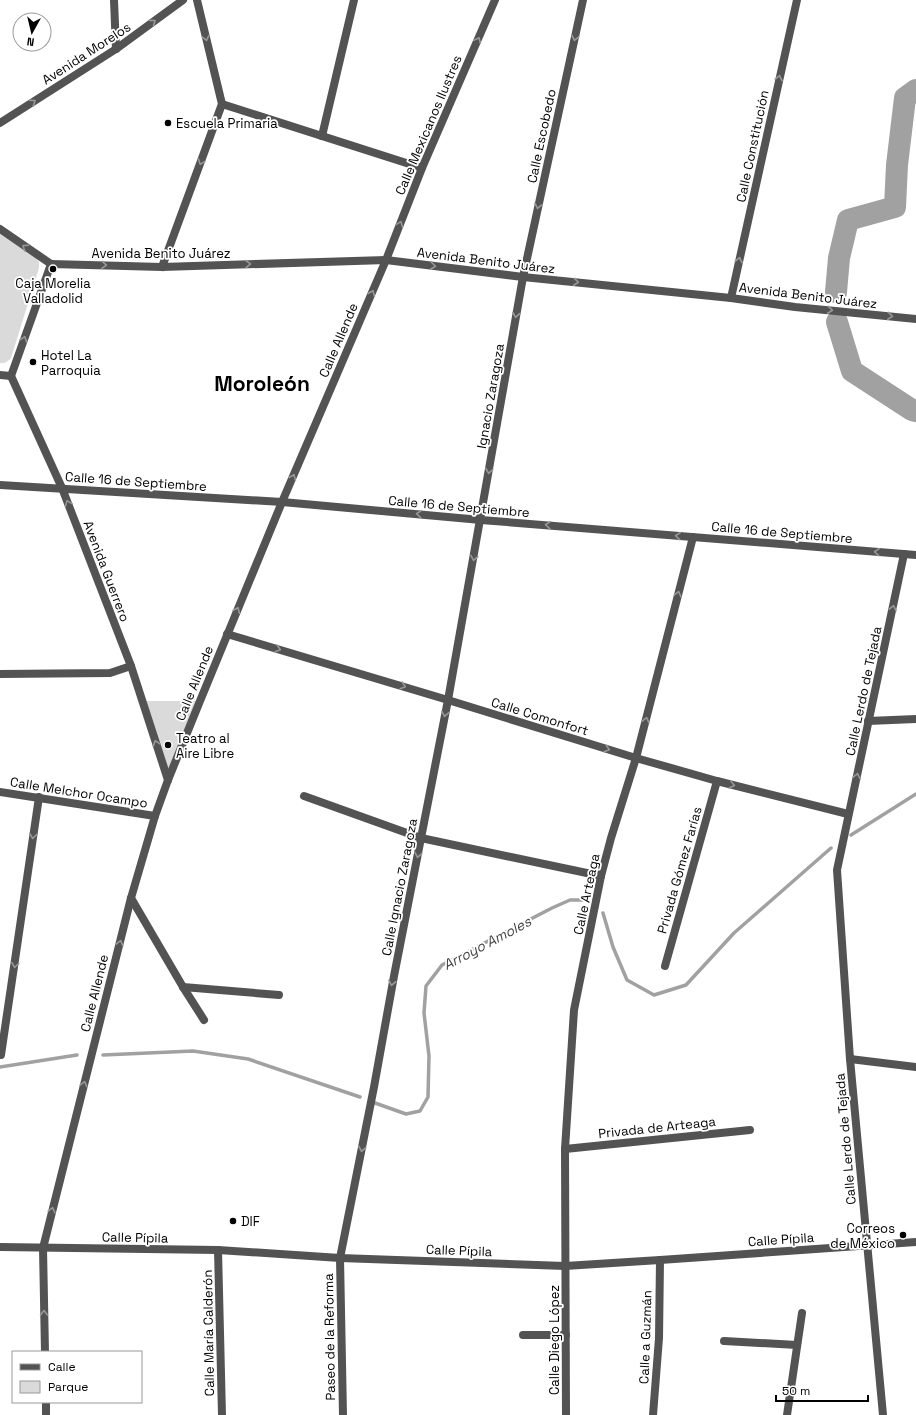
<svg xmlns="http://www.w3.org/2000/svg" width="916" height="1415" font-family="'Space Grotesk',sans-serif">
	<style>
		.green { fill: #dadada }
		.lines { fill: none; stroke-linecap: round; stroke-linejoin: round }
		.stream { stroke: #a1a1a1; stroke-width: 3.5 }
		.river { stroke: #a1a1a1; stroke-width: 22 }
		.minor { stroke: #535353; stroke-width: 8 }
		.tertiary { stroke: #535353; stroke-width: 8 }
		.oneway { stroke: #989898 }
		.poi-dot { fill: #000; stroke: #fff; stroke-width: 1.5 }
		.labels { text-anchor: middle; stroke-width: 3.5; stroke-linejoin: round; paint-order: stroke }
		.street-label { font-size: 13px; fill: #000; stroke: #fff }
		.poi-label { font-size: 13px; fill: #000; stroke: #fff; text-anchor: start }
		.water-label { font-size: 14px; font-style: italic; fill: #424242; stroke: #fff }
		.town-label { font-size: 21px; font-weight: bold; fill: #000; stroke: #fff }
	</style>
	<rect width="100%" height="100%" fill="#fff"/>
	<!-- green -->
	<g class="green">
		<path d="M0 234 36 258 39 262V268L11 358C8 361 5 364 0 363Z"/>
		<polygon points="142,701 200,701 168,780"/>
	</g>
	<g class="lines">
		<!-- stream -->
		<g class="stream">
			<polyline points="851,835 916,794"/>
			<polyline points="603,913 613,947 627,980 654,995 686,985 734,933 831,848"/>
			<polyline points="103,1055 193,1051 248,1059 360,1097"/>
			<polyline points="0,1067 77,1055"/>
			<polyline points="375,1103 406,1114 420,1111 428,1097 429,1056 424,1013 426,986 442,965 552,908 570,900 585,900"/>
		</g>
		<!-- river -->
		<g class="river">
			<polyline points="836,292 839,258 848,220 895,207 897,165 905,98 916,90"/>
			<polyline points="837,322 852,371 912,410 916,411"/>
		</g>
		<!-- minor -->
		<g class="minor">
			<polyline points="114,0 116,49"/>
			<polyline points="222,104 422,168"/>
			<polyline points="322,136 354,0"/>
			<polyline points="0,229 51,264"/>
			<polyline points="51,264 162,267 386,260 523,277 731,298 795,307 916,319"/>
			<polyline points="162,267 222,104 197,0"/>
			<polyline points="731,298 797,0"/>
			<polyline points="0,375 11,376"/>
			<polyline points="11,376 62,488 131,666 168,780"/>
			<polyline points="11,376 51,264"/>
			<polyline points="0,485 282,502 481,520 916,555"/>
			<polyline points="227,634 448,700 636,758 717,781 848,814"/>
			<polyline points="0,674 110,673 131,666"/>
			<polyline points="868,721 916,719"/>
			<polyline points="0,792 155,816"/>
			<polyline points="304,796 421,838 601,876"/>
			<polyline points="131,898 183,987 204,1020"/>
			<polyline points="665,966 717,781"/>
			<polyline points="183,987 279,995"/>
			<polyline points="1,1055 39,797"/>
			<polyline points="850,1059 916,1067"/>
			<polyline points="565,1149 750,1130"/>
			<polyline points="0,1247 218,1250 340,1258 565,1266 660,1260 916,1242"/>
			<polyline points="218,1250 222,1415"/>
			<polyline points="523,1335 566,1335"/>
			<polyline points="724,1341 797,1345"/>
			<polyline points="45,1352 43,1248 131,898 155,816 168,780 200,701 282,502 386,260 422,168 495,0"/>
			<polyline points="46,1402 46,1415"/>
			<polyline points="343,1415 340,1258 374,1087 394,976 448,700 523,277 583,0"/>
			<polyline points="566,1415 565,1149 574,1010 601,876 611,838 636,758 693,537"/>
			<polyline points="653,1415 659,1338 660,1260"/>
			<polyline points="787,1415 802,1313"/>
			<polyline points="883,1415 850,1059 837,870 904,554"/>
		</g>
		<!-- tertiary -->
		<polyline class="tertiary" points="0,123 116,49 183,0"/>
	</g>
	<!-- one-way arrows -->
	<defs><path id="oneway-chevron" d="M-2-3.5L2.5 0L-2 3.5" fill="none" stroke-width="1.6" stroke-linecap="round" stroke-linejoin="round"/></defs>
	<g class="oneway">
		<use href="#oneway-chevron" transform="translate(153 22) rotate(-36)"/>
		<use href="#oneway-chevron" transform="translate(206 38) rotate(76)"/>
		<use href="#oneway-chevron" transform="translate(575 38) rotate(102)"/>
		<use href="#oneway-chevron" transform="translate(478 40) rotate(-66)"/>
		<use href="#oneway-chevron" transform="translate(779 78) rotate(-78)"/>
		<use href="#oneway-chevron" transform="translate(33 102) rotate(-33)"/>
		<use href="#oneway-chevron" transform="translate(201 162) rotate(110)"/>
		<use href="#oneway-chevron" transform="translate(538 206) rotate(102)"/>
		<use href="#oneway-chevron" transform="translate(400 224) rotate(-69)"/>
		<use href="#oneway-chevron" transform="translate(25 247) rotate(-146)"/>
		<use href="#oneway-chevron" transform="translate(739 260) rotate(-78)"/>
		<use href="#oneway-chevron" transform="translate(248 264) rotate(-2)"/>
		<use href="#oneway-chevron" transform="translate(104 265) rotate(2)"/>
		<use href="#oneway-chevron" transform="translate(433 266) rotate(7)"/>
		<use href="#oneway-chevron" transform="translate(576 282) rotate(6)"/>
		<use href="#oneway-chevron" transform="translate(372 293) rotate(-67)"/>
		<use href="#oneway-chevron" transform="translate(830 310) rotate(6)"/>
		<use href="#oneway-chevron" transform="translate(516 315) rotate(100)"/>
		<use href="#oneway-chevron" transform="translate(890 316) rotate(5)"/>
		<use href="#oneway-chevron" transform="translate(24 339) rotate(-71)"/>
		<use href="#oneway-chevron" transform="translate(489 471) rotate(100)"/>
		<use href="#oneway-chevron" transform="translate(293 477) rotate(-67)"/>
		<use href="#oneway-chevron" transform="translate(68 503) rotate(-111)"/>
		<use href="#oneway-chevron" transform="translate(419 514) rotate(-175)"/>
		<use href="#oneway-chevron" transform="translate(548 525) rotate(-175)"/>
		<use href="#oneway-chevron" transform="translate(678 536) rotate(-175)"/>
		<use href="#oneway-chevron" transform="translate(877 552) rotate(-175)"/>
		<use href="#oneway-chevron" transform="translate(474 558) rotate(100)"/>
		<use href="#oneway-chevron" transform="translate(678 594) rotate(-76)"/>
		<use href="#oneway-chevron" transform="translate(893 608) rotate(-78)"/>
		<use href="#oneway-chevron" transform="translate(237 610) rotate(-67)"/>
		<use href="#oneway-chevron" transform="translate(278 649) rotate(17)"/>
		<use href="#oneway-chevron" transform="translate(403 686) rotate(17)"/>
		<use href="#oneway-chevron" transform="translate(445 714) rotate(101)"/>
		<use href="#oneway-chevron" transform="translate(646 720) rotate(-76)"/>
		<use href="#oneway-chevron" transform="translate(156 743) rotate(-108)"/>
		<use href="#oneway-chevron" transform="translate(607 749) rotate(17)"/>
		<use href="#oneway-chevron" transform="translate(857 776) rotate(-78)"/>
		<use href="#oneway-chevron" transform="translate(732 785) rotate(14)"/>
		<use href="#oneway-chevron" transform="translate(33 836) rotate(98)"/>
		<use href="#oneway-chevron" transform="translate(418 855) rotate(101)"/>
		<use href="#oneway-chevron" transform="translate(120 943) rotate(-76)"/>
		<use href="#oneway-chevron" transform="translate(15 965) rotate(98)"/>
		<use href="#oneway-chevron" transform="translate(392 983) rotate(100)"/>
		<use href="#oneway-chevron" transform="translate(84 1084) rotate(-76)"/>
		<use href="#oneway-chevron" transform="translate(362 1149) rotate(101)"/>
		<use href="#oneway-chevron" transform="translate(52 1210) rotate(-76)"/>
		<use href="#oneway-chevron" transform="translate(44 1313) rotate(-91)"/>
	</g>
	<!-- markers -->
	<g class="poi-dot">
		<circle cx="168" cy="123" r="4"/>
		<circle cx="53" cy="269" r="4"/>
		<circle cx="33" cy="362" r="4"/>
		<circle cx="168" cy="745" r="4"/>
		<circle cx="233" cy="1221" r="4"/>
		<circle cx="903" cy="1235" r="4"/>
	</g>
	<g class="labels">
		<!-- street labels -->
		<g class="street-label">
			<text transform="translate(86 53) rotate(-33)" y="5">Avenida Morelos</text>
			<text transform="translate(428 125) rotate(-67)" y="5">Calle Mexicanos Ilustres</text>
			<text transform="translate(541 136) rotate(-78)" y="5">Calle Escobedo</text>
			<text transform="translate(752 146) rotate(-78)" y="5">Calle Constitución</text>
			<text x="161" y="258">Avenida Benito Juárez</text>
			<text transform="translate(486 260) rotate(7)" y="5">Avenida Benito Juárez</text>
			<text transform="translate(808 295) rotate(7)" y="5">Avenida Benito Juárez</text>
			<text transform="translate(338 340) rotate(-67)" y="5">Calle Allende</text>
			<text transform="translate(490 396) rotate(-80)" y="5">Ignacio Zaragoza</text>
			<text transform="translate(136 481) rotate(4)" y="5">Calle 16 de Septiembre</text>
			<text transform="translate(459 506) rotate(5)" y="5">Calle 16 de Septiembre</text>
			<text transform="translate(782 532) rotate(5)" y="5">Calle 16 de Septiembre</text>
			<text transform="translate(107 571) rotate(69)" y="5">Avenida Guerrero</text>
			<text transform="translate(194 683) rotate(-68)" y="5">Calle Allende</text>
			<text transform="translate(863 691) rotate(-78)" y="5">Calle Lerdo de Tejada</text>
			<text transform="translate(540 716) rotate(17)" y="5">Calle Comonfort</text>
			<text transform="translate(79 792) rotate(9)" y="5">Calle Melchor Ocampo</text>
			<text transform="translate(679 870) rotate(-74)" y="5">Privada Gómez Farías</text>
			<text transform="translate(399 887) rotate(-79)" y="5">Calle Ignacio Zaragoza</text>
			<text transform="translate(586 894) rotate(-78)" y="5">Calle Arteaga</text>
			<text transform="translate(94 993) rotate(-76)" y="5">Calle Allende</text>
			<text transform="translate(657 1127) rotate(-6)" y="5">Privada de Arteaga</text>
			<text transform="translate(845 1139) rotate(-95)" y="5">Calle Lerdo de Tejada</text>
			<text transform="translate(135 1237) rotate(1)" y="5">Calle Pípila</text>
			<text transform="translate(781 1239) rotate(-4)" y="5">Calle Pípila</text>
			<text transform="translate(459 1250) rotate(2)" y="5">Calle Pípila</text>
			<text transform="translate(208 1333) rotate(-91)" y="5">Calle María Calderón</text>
			<text transform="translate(329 1337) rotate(-91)" y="5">Paseo de la Reforma</text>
			<text transform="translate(645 1337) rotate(-88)" y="5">Calle a Guzmán</text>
			<text transform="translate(554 1340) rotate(-90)" y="5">Calle Diego López</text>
		</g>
		<!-- poi labels -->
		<g class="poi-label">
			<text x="176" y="128">Escuela Primaria</text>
			<text x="53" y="288" text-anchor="middle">Caja Morelia<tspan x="53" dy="15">Valladolid</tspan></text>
			<text x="41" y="360">Hotel La<tspan x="41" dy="15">Parroquia</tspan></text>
			<text x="176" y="743">Teatro al<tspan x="176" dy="15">Aire Libre</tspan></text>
			<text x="241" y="1226">DIF</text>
			<text x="895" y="1233" text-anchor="end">Correos<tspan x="895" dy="15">de México</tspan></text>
		</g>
		<!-- water labels -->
		<g class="water-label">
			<text transform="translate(487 943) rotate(-28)" y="5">Arroyo Amoles</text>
		</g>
		<!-- town labels -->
		<g class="town-label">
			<text x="262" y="391">Moroleón</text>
		</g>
	</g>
	<!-- legend -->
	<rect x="12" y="1351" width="130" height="52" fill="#ffffff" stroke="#999999"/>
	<rect x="20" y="1364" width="20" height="6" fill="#535353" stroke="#999999"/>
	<text x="48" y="1371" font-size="12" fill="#000000">Calle</text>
	<rect x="20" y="1381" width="20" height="12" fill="#dadada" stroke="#999999"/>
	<text x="48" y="1391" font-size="12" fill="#000000">Parque</text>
	<!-- north arrow -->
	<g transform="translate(32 32) rotate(188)"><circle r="19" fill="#ffffff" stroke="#999999"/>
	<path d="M0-3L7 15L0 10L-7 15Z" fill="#000000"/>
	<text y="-6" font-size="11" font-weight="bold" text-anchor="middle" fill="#000000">N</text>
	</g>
	<!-- scale -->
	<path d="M776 1395v6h92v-6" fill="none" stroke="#000000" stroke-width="2"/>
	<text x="782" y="1395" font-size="12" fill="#000000" stroke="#ffffff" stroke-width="3" paint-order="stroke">50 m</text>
</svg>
